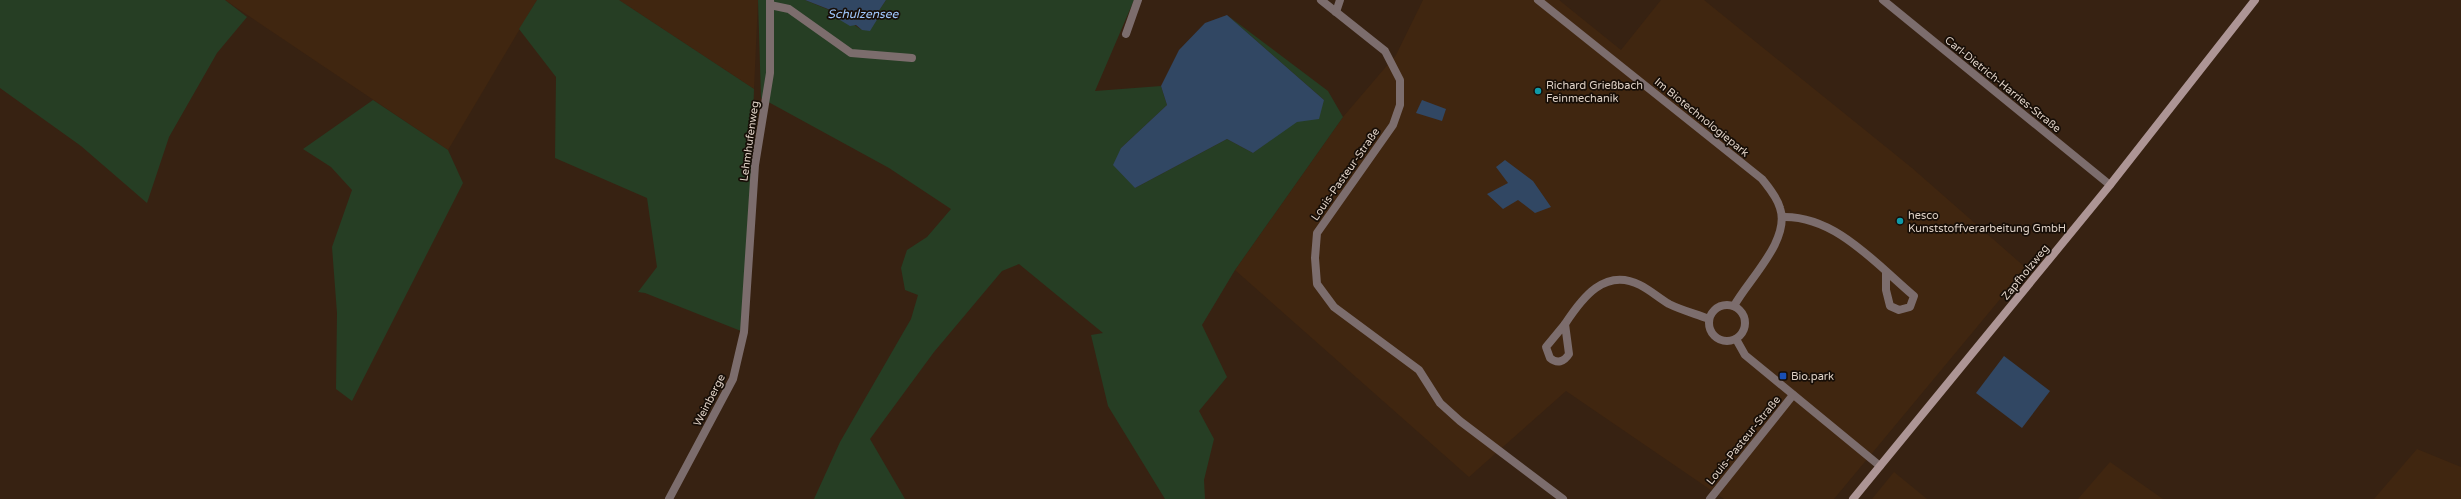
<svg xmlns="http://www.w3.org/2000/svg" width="2461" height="499" font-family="'Varela Round',sans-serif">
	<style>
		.built { fill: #402610 }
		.green { fill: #263e24 }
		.water { fill: #314763 }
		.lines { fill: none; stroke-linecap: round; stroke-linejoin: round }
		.street { stroke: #7c6d6d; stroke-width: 8 }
		.secondary { stroke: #ad9595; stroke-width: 8 }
		.culture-dot { fill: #0f9aa8; stroke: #170e07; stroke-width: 1.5 }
		.transit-dot { fill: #1a4fb4; stroke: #170e07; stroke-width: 1.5 }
		.labels { text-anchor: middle; stroke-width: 3.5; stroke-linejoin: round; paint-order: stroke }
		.street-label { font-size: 11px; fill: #ded0c5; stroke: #170e07 }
		.poi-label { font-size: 11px; fill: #ded0c5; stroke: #170e07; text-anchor: start }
		.water-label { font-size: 12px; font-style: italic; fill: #9fc6fb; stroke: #170e07 }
	</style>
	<rect width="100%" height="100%" fill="#372212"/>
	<!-- built -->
	<g class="built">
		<polygon points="225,0 537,0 448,150"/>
		<polygon points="619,0 758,0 754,89"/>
		<polygon points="1423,0 1559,0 1621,50 1661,0 1704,0 1912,168 2026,268 1834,499 1724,499 1566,391 1469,477 1235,270 1343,117 1396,55"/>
		<polygon points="2417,449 2461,467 2461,499 2374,499"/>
		<polygon points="2110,462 2163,499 2078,499"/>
		<polygon points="1894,472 1927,499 1872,499"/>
	</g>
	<!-- green -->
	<g class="green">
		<polygon points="0,0 225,0 247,17 217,53 169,137 147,203 81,146 0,88"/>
		<polygon points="537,0 619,0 754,89 746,333 645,293 638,292 657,267 647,198 555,158 556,77 519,29"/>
		<polygon points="758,0 805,0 834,12 862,30 882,11 875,16 886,0 1134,0 1095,91 1161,86 1167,105 1121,148 1135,188 1227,139 1253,153 1324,100 1227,15 1328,91 1343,117 1235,270 1202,325 1227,377 1199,411 1214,439 1204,480 1205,499 1165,499 1108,406 1091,335 1103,333 1019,264 1002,271 934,352 870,439 905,499 814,499 840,442 911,319 918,295 905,290 901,268 907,250 927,237 951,209 889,168 761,98"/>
		<polygon points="373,100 448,150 463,183 352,401 336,389 337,313 332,247 352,190 331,167 303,149"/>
	</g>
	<!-- water -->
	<g class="water">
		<polygon points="805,0 886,0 876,15 883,10 870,31 862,30 856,25 850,26 835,17 833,11"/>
		<polygon points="1227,15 1324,100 1319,119 1297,122 1253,153 1227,139 1135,188 1113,165 1121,148 1167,105 1161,86 1179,50 1205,23"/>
		<polygon points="1422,100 1446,109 1442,121 1416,113"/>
		<polygon points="1505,160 1533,181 1551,207 1535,213 1518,200 1503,209 1487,194 1508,183 1496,167"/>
		<polygon points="2004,356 2050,391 2022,428 1976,393"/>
	</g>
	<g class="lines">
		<!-- street -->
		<g class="street">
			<polyline points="1321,0 1385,51 1400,80 1400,105 1393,125 1317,233 1315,258 1317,284 1334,307 1419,370 1440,403 1460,421 1563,499"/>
			<path d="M1538 0 1762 179C1769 188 1777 197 1780 208 1791 240 1748 280 1734 306"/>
			<polyline points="1883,0 2110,185"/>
			<polyline points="770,5 789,9 851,53 912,58"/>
			<polyline points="1336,12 1340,0"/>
			<polyline points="1126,34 1138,0"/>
			<path d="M1782 217C1835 215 1876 264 1914 296L1910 307 1899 310 1890 306 1886 290V272"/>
			<circle cx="1727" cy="323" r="18"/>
			<path d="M1565 324C1582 298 1605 267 1640 285 1650 290 1659 298 1669 304 1681 310 1696 314 1709 319"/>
			<path d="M1565 324 1569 354C1564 362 1557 364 1550 358L1546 347Z"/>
			<polyline points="1736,339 1745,355 1880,466"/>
			<polyline points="669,499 733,379 744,332 755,165 770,73 770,0"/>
			<polyline points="1710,499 1793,395"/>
		</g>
		<!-- secondary -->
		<polyline class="secondary" points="1853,499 2110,185 2255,0"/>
	</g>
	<!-- markers -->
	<g class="culture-dot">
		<circle cx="1538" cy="91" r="4"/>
		<circle cx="1900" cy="221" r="4"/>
	</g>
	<rect class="transit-dot" x="1779" y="372" width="8" height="8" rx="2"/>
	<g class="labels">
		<!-- street labels -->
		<g class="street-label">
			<text transform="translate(2003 84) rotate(39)" y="4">Carl-Dietrich-Harries-Straße</text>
			<text transform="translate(1702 117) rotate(39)" y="4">Im Biotechnologiepark</text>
			<text transform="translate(749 141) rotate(-82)" y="4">Lehmhufenweg</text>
			<text transform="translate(1345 174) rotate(-55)" y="4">Louis-Pasteur-Straße</text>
			<text transform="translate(2025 272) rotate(-51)" y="4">Zapfholzweg</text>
			<text transform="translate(709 400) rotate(-63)" y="4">Weinberge</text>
			<text transform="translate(1743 440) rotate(-51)" y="4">Louis-Pasteur-Straße</text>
		</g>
		<!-- poi labels -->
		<g class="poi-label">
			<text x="1546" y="89">Richard Grießbach<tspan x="1546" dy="13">Feinmechanik</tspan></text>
			<text x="1908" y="219">hesco<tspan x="1908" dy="13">Kunststoffverarbeitung GmbH</tspan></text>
			<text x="1791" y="380">Bio.park</text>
		</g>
		<!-- water labels -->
		<g class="water-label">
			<text x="863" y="18">Schulzensee</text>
		</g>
	</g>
</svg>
